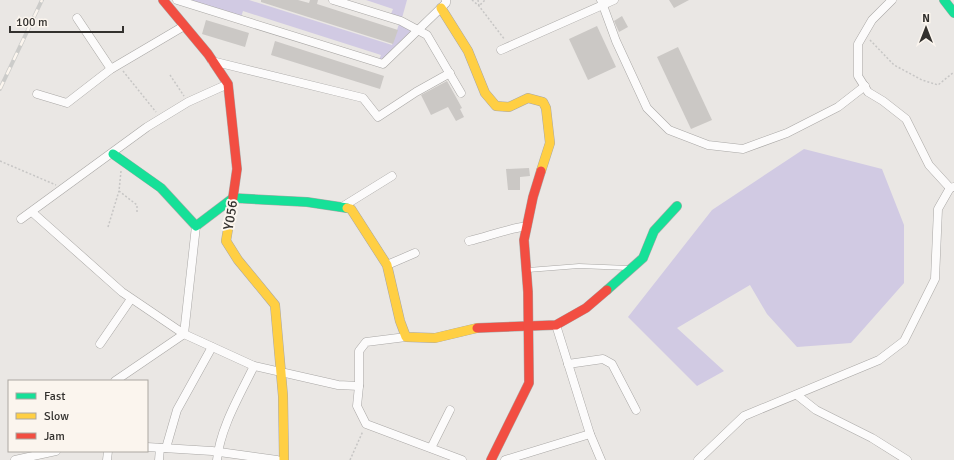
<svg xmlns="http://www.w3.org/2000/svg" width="954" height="460" font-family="Signika,sans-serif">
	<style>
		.green { fill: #d1cae3 }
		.building { fill: #cbc8c5 }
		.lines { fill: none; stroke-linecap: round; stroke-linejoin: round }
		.lane-casing { stroke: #a9a7a5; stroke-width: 5 }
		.street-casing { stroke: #a9a7a5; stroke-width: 9 }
		.fast-casing { stroke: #a9a7a5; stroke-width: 10 }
		.slow-casing { stroke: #a9a7a5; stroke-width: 10 }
		.jam-casing { stroke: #a9a7a5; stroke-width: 10 }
		.path { stroke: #c7c6c5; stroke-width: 1.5; stroke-dasharray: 2 2; stroke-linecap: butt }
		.lane { stroke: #fcfbfb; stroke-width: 4 }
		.street { stroke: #fcfbfb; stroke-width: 8 }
		.fast { stroke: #16e098; stroke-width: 9 }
		.slow { stroke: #ffcf43; stroke-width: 9 }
		.jam { stroke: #f24e42; stroke-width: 9 }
		.rail-casing { stroke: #ccccca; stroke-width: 4 }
		.rail { stroke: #fbf5ee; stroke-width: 2.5; stroke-dasharray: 8; stroke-linecap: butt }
		.labels { text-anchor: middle; stroke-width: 4; stroke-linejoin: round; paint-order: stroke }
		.street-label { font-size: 14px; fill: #33312e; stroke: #fbf5ee }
	</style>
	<rect width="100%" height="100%" fill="#eae7e4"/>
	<!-- green -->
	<g class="green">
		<polygon points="185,0 249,0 392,45 399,24 410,29 411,33 386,57 379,60 381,55 243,11 241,17"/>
		<polygon points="366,0 407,0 402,18 391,14 393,9"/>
		<polygon points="804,149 882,169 904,225 904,283 851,343 797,347 767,314 750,285 677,328 724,371 697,386 628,317 712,210"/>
	</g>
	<!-- building -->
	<g class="building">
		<polygon points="261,0 298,0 309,3 310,0 318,0 317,4 398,30 393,44 261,2"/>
		<polygon points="669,0 689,0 674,8"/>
		<polygon points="622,16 628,27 619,32 614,21"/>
		<polygon points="206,20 249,33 245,47 202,34"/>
		<polygon points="597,26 616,67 588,80 569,39"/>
		<polygon points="275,41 384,76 380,89 271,55"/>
		<polygon points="678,47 712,120 691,129 657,57"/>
		<polygon points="447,81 462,108 460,109 464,117 456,121 448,107 431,115 421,95"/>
		<polygon points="529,168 530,176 520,177 520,190 508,190 506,169"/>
	</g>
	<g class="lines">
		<defs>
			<polyline id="lane" points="528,270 579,266 629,268"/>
			<g id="street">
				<polyline points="177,0 383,64 446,3 446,0"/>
				<polyline points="333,0 401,21 427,35 461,93"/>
				<polyline points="601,0 616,41 647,108 669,130 708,145 743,149 787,133 838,107 865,86"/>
				<polyline points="892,0 872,20 858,44 858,76 868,92 883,101 906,119 929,165 950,188 954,187"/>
				<polyline points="77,18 111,69"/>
				<polyline points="501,50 614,0"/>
				<polyline points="212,61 363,98 378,117 416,92 450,73"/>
				<polyline points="37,94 67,103 111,69 184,26"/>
				<polyline points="342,207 392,176"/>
				<polyline points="32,212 122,292 184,334 196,226"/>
				<polyline points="21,219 147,127 188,102 228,84"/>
				<path d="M469 241C489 236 507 229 527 226"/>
				<polyline points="387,265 415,253"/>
				<polyline points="556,325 590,434 601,460"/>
				<polyline points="100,344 131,299"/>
				<polyline points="568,364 603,359 612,364 636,410"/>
				<polyline points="115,381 184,334 254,366 338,385 359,386 359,351 366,342 406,337"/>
				<polyline points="359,386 357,406 366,424 462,460"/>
				<polyline points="797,395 816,410 872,438 907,460"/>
				<polyline points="147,447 212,451 277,460"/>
				<polyline points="166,448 177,410 212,347"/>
				<polyline points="431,448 450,410"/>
				<polyline points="15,460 56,451"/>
				<polyline points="107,460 108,451"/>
				<polyline points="159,460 160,448"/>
				<path d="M217 460C220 428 240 395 254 366"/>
				<polyline points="505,460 590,434"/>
				<polyline points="698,460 744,416 879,360 904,341 935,279 938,209 950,188"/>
			</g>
			<g id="fast">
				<polyline points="944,0 954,13"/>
				<polyline points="113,154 161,188 196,226 233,198 307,202 347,208"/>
				<polyline points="607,290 643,258 654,231 677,206"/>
			</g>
			<g id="slow">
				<polyline points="441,8 468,51 485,93 496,106 509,107 528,98 543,102 546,108 550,143 541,171"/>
				<polyline points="347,208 351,209 387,265 400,321 406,337 435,338 477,328"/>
				<polyline points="231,211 226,241 238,260 275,305 283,396 284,460"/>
			</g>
			<g id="jam">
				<polyline points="163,0 208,54 228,84 237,169 231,211"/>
				<polyline points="477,328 556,325 586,308 607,290"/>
				<polyline points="491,460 529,383 528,292 524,240 533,197 541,171"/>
			</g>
		</defs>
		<!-- lane casing -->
		<use href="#lane" class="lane-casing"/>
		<!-- street casing -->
		<use href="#street" class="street-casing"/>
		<!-- fast casing -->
		<use href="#fast" class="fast-casing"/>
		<!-- slow casing -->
		<use href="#slow" class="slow-casing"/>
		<!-- jam casing -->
		<use href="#jam" class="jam-casing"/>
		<!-- path -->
		<g class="path">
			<polyline points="472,0 479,6 505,40"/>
			<polyline points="478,0 479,6 485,0"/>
			<polyline points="870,40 894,65 922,80 938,85 954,72"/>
			<polyline points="123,71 156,112"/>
			<polyline points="170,75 184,96"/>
			<polyline points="0,161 56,185"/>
			<polyline points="121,171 119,191 137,205 137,214"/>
			<polyline points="108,227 119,191"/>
			<polyline points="350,460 363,431"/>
		</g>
		<!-- lane -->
		<use href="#lane" class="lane"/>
		<!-- street -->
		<use href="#street" class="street"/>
		<!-- fast -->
		<use href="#fast" class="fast"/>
		<!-- slow -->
		<use href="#slow" class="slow"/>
		<!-- jam -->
		<use href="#jam" class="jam"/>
		<defs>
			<polyline id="rail" points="0,89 42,0"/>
		</defs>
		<!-- rail casing -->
		<use href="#rail" class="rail-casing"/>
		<!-- rail -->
		<use href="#rail" class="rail"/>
	</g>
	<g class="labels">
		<!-- street labels -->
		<g class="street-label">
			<text transform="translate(230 215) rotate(-81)" y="5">Y056</text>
		</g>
	</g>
	<!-- legend -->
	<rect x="8" y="380" width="140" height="72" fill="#fbf5ee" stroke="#aba7a1"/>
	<rect x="16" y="393" width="20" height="6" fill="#16e098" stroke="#aba7a1"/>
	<text x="44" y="400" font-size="12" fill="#33312e">Fast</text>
	<rect x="16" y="413" width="20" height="6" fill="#ffcf43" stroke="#aba7a1"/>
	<text x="44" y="420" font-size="12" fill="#33312e">Slow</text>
	<rect x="16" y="433" width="20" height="6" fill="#f24e42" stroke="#aba7a1"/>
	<text x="44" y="440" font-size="12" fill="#33312e">Jam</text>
	<!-- north arrow -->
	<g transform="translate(926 28)" stroke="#fbf5ee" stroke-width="3" paint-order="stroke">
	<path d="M0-3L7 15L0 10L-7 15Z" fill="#33312e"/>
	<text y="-6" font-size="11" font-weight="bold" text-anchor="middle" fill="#33312e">N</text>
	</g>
	<!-- scale -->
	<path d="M10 26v6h113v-6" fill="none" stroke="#33312e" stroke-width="2"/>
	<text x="16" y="26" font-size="12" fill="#33312e" stroke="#fbf5ee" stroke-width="3" paint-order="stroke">100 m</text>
</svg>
